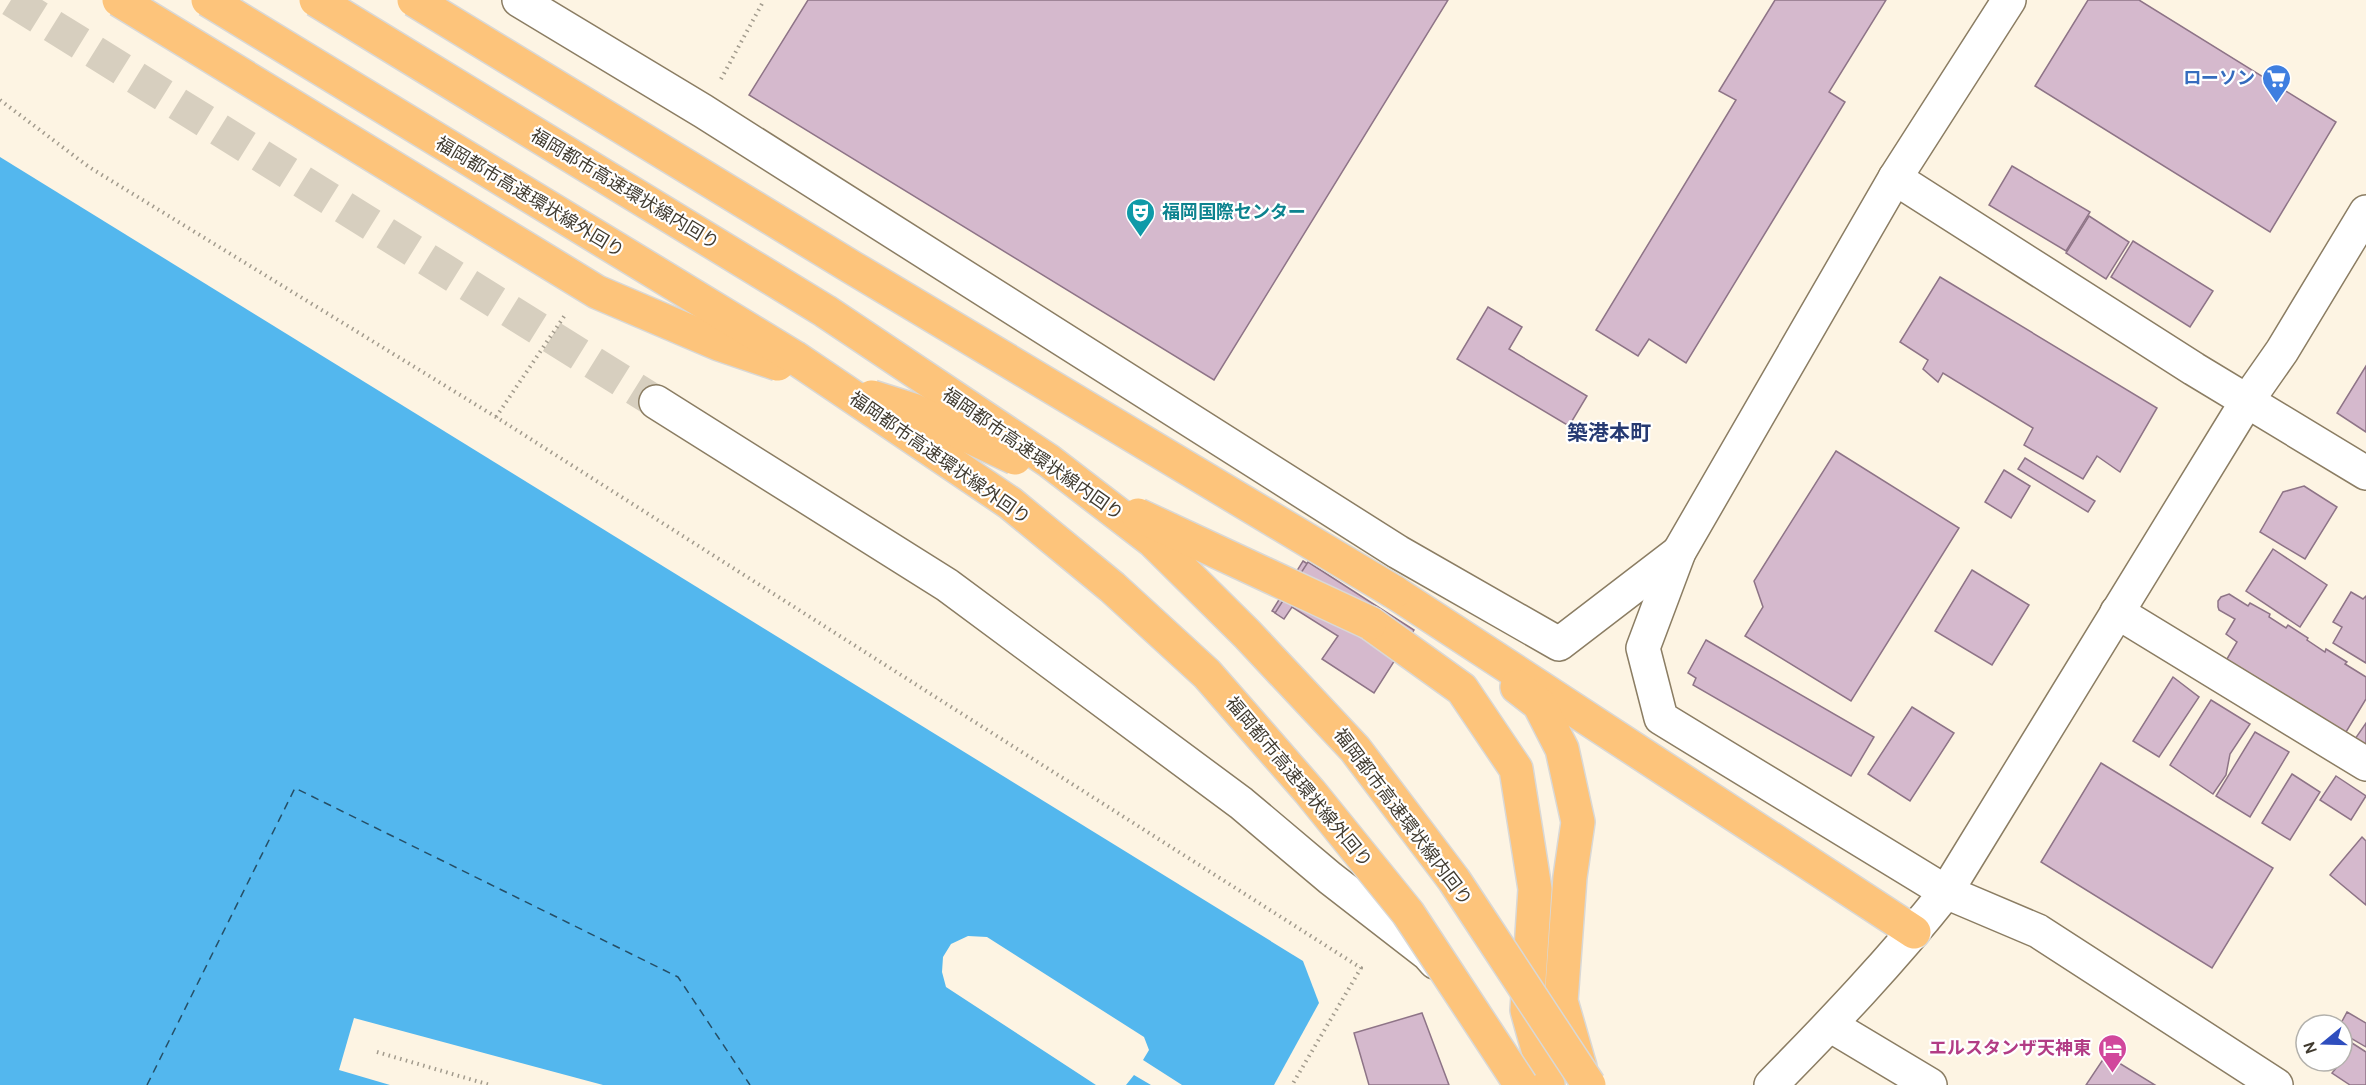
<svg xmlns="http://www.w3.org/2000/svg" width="2366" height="1085" font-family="Cabin,'Noto Sans JP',sans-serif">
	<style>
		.water { fill: #53b7ee }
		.pier { fill: #fdf4e3 }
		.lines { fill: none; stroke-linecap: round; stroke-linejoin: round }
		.ferry { stroke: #264f67; stroke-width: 1.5; stroke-dasharray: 8 6; stroke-linecap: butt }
		.building { fill: #d5b9cd; stroke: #8e7487; stroke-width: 1.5 }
		.minor-tunnel { stroke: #d7cfbf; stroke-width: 33; stroke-dasharray: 33 16; stroke-linecap: butt }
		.minor-casing { stroke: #8b7d63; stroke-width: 36 }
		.highway-casing { stroke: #d9d8d6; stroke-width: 36 }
		.path { stroke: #a29b8d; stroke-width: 4; stroke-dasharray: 1.5 4.5; stroke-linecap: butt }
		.minor { stroke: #fff; stroke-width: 33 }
		.highway { stroke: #fdc47b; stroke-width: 33 }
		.highway-bridge-casing { stroke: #d9d8d6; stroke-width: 36; stroke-linecap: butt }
		.highway-bridge { stroke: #fdc47b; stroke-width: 33 }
		.labels { text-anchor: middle; stroke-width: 4.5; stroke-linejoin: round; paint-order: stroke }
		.shop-label { font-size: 18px; font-weight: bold; fill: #366cbe; stroke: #fff; text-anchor: end }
		.street-label { font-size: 18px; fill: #413b30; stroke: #fff }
		.culture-label { font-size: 18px; font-weight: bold; fill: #0d838f; stroke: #fff; text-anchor: start }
		.hotel-label { font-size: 18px; font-weight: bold; fill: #b23c85; stroke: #fff; text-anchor: end }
		.quarter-label { font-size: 21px; font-weight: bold; fill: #263a72; stroke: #fff }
	</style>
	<rect width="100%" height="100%" fill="#fdf4e3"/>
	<!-- water -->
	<polygon class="water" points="0,157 1303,961 1319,1003 1274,1085 0,1085"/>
	<!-- pier -->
	<g class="pier">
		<polygon points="968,936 987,937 1144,1037 1149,1050 1143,1060 1182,1085 1151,1085 1134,1075 1126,1085 1096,1085 946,987 942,972 943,957 951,944"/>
		<polygon points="354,1018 603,1085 390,1085 339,1070"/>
	</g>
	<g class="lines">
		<!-- ferry -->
		<polyline class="ferry" points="147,1085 295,788 678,977 750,1085"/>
	</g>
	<!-- building -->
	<g class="building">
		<polygon points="808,0 1448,0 1214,380 749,95"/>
		<polygon points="1775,0 1886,0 1829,92 1845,102 1686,363 1649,339 1638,356 1596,330 1736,100 1719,91"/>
		<polygon points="2088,0 2139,0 2336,122 2270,232 2035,86"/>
		<polygon points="2012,166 2090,212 2066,251 1989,205"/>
		<polygon points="2089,216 2129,242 2106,279 2066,253"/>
		<polygon points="2133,241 2213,291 2190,327 2111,277"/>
		<polygon points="1940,277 2157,408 2120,472 2097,456 2083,479 2024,445 2033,428 1943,373 1938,382 1923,369 1928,360 1900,342"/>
		<polygon points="1488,307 1522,327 1509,349 1587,396 1569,426 1457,359"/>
		<polygon points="2366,366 2366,432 2337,413"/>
		<polygon points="1836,451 1959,528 1851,701 1745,636 1763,607 1754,581"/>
		<polygon points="2025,458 2095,501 2088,512 2018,469"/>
		<polygon points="2004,470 2030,486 2011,518 1985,502"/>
		<polygon points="2304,486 2337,507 2305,559 2260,532 2283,492"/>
		<polygon points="2273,549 2327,585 2300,627 2246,591"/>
		<polygon points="1303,561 1314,568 1312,569 1346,590 1325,626 1291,605 1283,617 1272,611"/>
		<polygon points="1308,562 1414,630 1374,693 1322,659 1338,636 1292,607 1284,619 1275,613"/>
		<polygon points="1972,570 2029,605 1992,665 1935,631"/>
		<polygon points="2351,592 2363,599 2366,596 2366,663 2333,643 2342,627 2333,622"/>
		<polygon points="2229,594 2248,606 2250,603 2270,614 2269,617 2286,628 2288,625 2308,638 2307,640 2325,652 2326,649 2347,662 2345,664 2366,677 2366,699 2343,737 2224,664 2237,642 2226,634 2235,619 2219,610 2218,607 2218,601 2221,597"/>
		<polygon points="1706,640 1874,737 1851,776 1693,685 1696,678 1688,673"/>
		<polygon points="2173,677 2199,697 2159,757 2133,741"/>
		<polygon points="2211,700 2250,724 2230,754 2226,775 2213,794 2170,765"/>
		<polygon points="1912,707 1954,733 1910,801 1868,774"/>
		<polygon points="2366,723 2366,747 2355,739"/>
		<polygon points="2255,732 2289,752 2250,817 2216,796"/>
		<polygon points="2101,763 2273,868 2212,968 2041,862"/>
		<polygon points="2292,774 2320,792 2290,840 2262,823"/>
		<polygon points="2336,776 2366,796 2351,820 2320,800"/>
		<polygon points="2362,837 2366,841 2366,905 2330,875"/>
		<polygon points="2347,1012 2366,1023 2366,1047 2342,1033 2342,1025 2340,1025"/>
		<polygon points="1422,1013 1449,1085 1369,1085 1354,1033"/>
		<polygon points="2352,1043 2366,1052 2366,1085 2350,1085 2332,1073 2342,1061"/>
		<polygon points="2106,1055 2155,1085 2086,1085"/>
	</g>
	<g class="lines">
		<!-- minor-tunnel -->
		<polyline class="minor-tunnel" points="11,0 656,402"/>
		<defs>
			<g id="minor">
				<polyline points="519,0 703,111 1398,552 1559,644 1679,552"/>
				<polyline points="2009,0 1895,178 1679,552 1643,648 1661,718 1946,892 2038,931 2276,1085"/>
				<polyline points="1895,178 2194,369 2366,473"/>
				<polyline points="656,402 947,585 1241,803 1330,878 1428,954 1435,962"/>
				<polyline points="2117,612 2366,764"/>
				<polyline points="1830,1025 1930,1085"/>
				<path d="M1771 1085C1832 1023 1892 960 1946 892L2247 401 2282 351 2366 212"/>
			</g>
			<g id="highway">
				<polyline points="1394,592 1914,932"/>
				<polyline points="1370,623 1462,689 1516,769 1535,889 1527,1010 1548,1085"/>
				<polyline points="1517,687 1539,704 1562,749 1578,822 1570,877 1561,1001 1580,1067"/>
			</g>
		</defs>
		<!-- minor casing -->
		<use href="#minor" class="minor-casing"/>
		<!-- highway casing -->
		<use href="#highway" class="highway-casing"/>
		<!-- path -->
		<g class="path">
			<polyline points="721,79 764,0"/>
			<polyline points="0,100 89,167 496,417 1361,968 1292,1085"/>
			<polyline points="496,417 565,315"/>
			<polyline points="377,1052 490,1085"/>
		</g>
		<!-- minor -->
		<use href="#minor" class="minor"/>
		<!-- highway -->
		<use href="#highway" class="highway"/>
		<defs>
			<g id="highway-bridge">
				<polyline points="119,0 597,292 719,344 778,364"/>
				<polyline points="208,0 794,357 1010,503 1112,587 1207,674 1310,792 1408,913 1521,1085"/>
				<polyline points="316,0 825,311 1049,461 1153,541 1247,634 1355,749 1454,880 1589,1085"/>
				<polyline points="414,0 853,268 1394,592"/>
				<polyline points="872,397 913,410 1015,458"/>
				<polyline points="1138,515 1370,623"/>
			</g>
		</defs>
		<!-- highway-bridge casing -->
		<use href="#highway-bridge" class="highway-bridge-casing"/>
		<!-- highway-bridge -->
		<use href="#highway-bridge" class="highway-bridge"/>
	</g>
	<!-- icons -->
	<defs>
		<symbol id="supermarket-pin" viewBox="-11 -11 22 30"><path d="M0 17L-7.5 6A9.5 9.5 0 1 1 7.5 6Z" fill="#3f7fe0" stroke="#fff"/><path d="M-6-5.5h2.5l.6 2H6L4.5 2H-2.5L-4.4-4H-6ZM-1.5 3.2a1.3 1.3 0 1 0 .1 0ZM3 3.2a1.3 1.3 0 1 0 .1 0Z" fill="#fff"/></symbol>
		<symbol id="theatre-pin" viewBox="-11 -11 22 30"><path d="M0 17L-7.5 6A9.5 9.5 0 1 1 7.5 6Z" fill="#0f9aa8" stroke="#fff"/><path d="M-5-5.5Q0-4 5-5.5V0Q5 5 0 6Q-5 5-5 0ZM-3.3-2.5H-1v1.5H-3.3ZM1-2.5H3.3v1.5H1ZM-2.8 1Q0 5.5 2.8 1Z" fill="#fff"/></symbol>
		<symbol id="hotel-pin" viewBox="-11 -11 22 30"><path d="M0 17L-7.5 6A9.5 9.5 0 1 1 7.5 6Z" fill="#d1479c" stroke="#fff"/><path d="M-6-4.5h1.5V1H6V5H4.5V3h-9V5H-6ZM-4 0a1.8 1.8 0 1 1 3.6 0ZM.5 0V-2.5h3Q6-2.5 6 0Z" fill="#fff"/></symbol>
	</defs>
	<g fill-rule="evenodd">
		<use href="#supermarket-pin" x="2260" y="62" width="33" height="45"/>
		<use href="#theatre-pin" x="1124" y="196" width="33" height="45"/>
		<use href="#hotel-pin" x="2096" y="1032" width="33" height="45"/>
	</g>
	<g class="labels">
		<!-- shop labels -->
		<g class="shop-label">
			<text x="2255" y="84">ローソン</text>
		</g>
		<!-- street labels -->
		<g class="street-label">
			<text transform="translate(625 189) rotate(31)" y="6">福岡都市高速環状線内回り</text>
			<text transform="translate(530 197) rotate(31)" y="6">福岡都市高速環状線外回り</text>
			<text transform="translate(1033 454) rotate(35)" y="6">福岡都市高速環状線内回り</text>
			<text transform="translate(940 458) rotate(35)" y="6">福岡都市高速環状線外回り</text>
			<text transform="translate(1299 782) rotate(50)" y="6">福岡都市高速環状線外回り</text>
			<text transform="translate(1403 817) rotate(53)" y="6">福岡都市高速環状線内回り</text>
		</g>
		<!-- culture labels -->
		<g class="culture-label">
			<text x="1162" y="218">福岡国際センター</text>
		</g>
		<!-- hotel labels -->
		<g class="hotel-label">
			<text x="2091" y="1054">エルスタンザ天神東</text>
		</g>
		<!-- quarter labels -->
		<g class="quarter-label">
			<text x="1609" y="440">築港本町</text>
		</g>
	</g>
	<!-- north arrow -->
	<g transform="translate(2324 1043) rotate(251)"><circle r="28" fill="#ffffff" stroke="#b3b1ac" stroke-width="1.5"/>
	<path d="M0-4.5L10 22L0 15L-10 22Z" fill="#2f4ebe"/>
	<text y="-9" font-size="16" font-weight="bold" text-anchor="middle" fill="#413b30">N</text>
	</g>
</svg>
